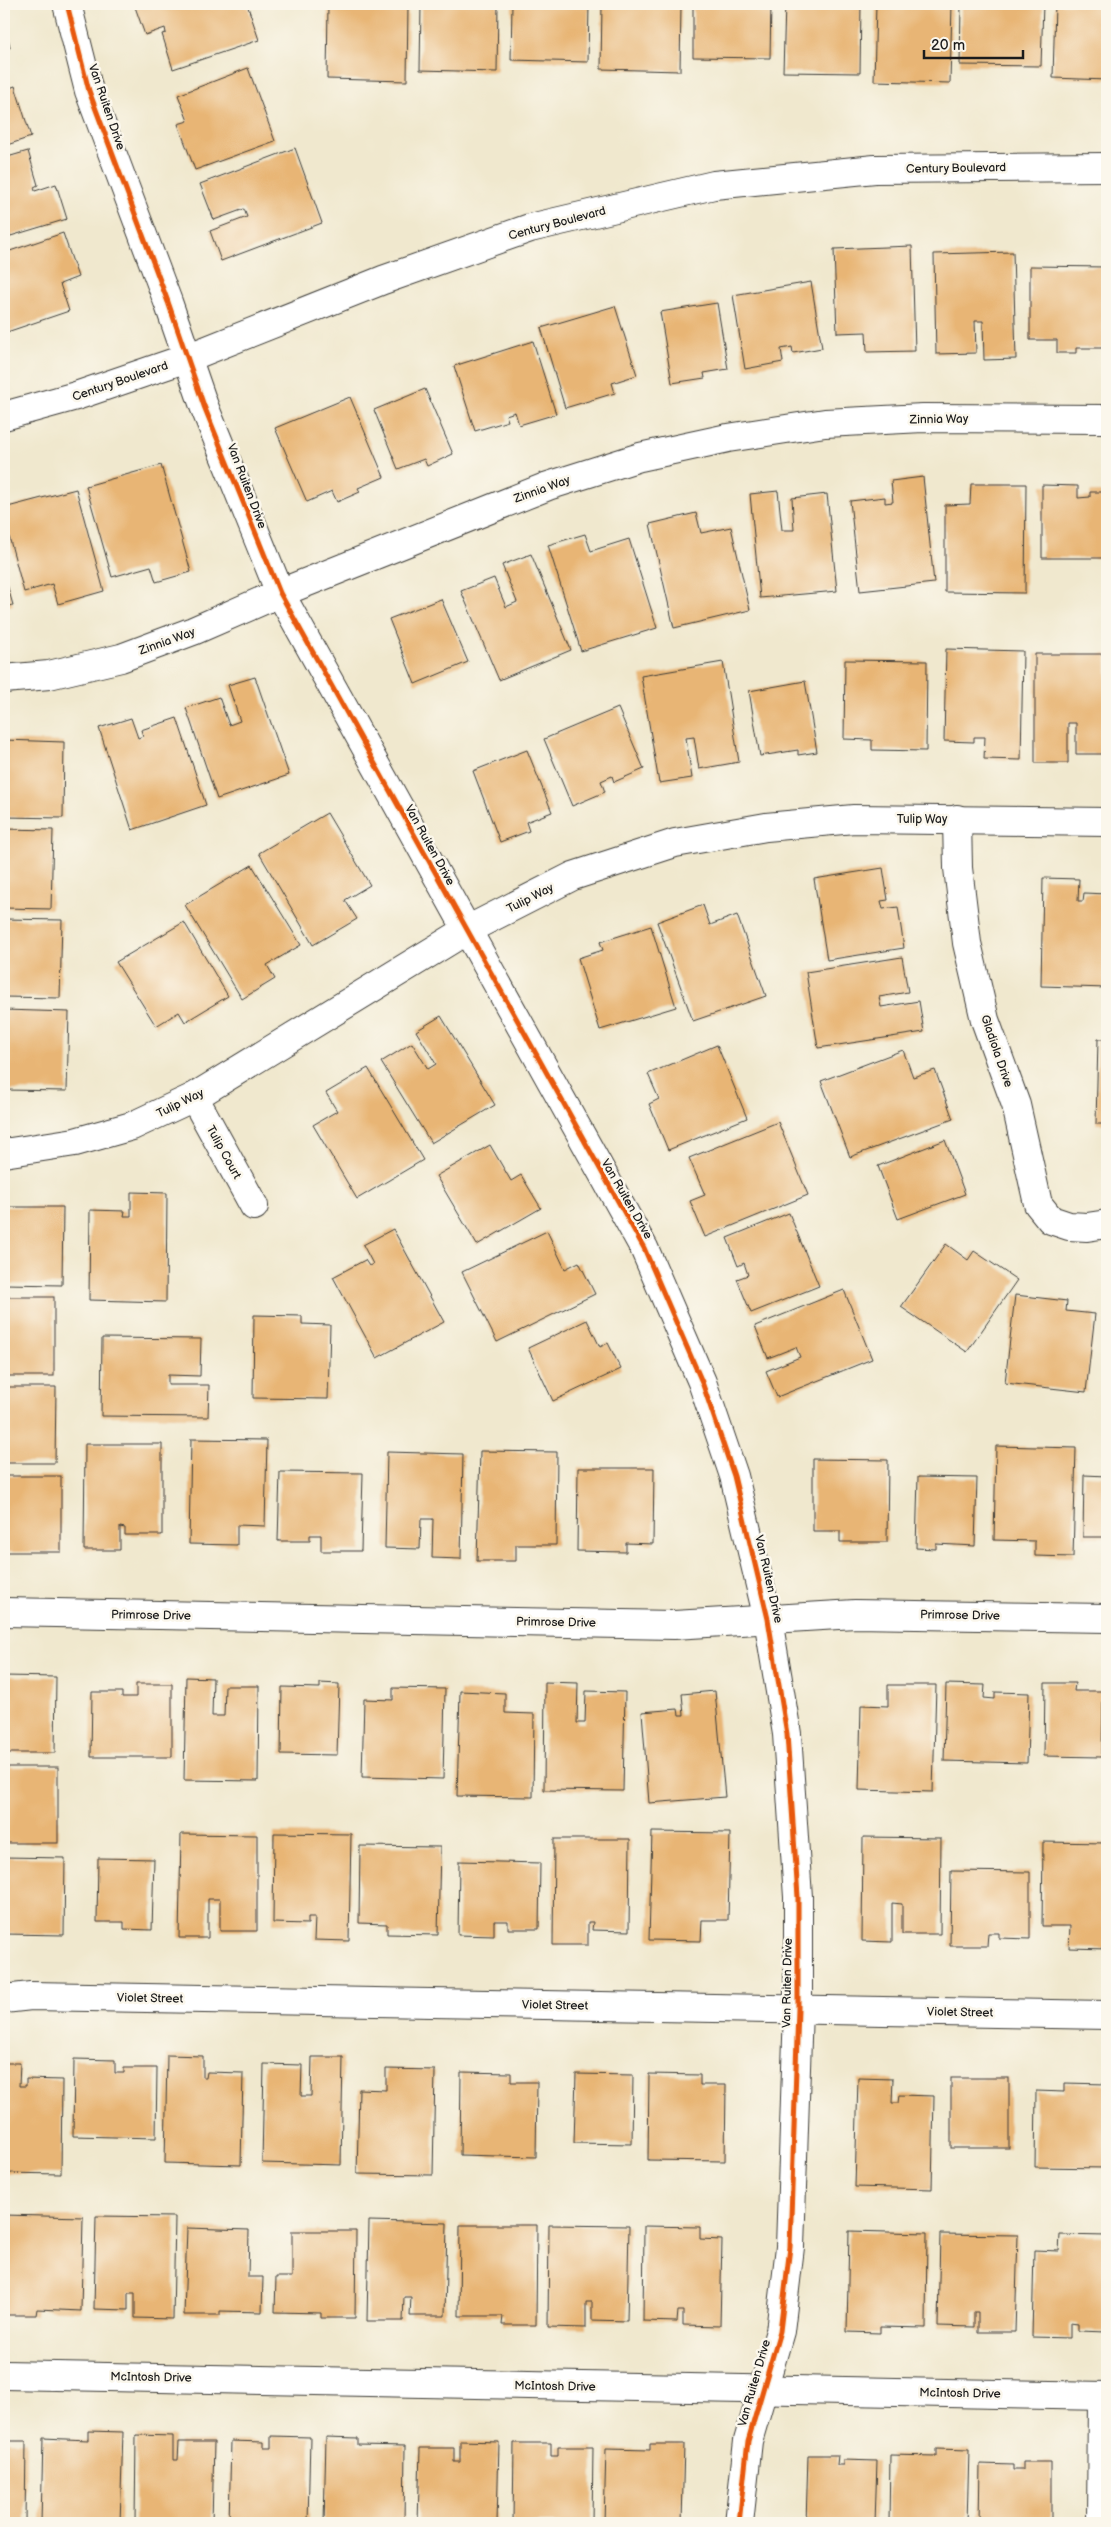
<svg xmlns="http://www.w3.org/2000/svg" width="1111" height="2527" font-family="'Balsamiq Sans',sans-serif">
	<style>
		.building { fill: #e8b575 }
		.lines { fill: none; stroke-linecap: round; stroke-linejoin: round }
		.street-casing { stroke: #3c3b37; stroke-width: 30 }
		.secondary-casing { stroke: #3c3b37; stroke-width: 30 }
		.street { stroke: #fff; stroke-width: 28 }
		.secondary { stroke: #fff; stroke-width: 28 }
		.cycleway-casing { stroke: #fbf7ec; stroke-width: 8 }
		.cycleway { stroke: #e8590c; stroke-width: 5 }
		.labels { text-anchor: middle; stroke-width: 5; stroke-linejoin: round; paint-order: stroke }
		.street-label { font-size: 12px; fill: #1c1c1c; stroke: #fbf7ec }
	</style>
	<rect width="100%" height="100%" fill="#fbf7ec"/>
	<filter id="ink" filterUnits="userSpaceOnUse"><feTurbulence type="fractalNoise" baseFrequency=".02" numOctaves="2"/><feDisplacementMap in="SourceGraphic" scale="10" xChannelSelector="R" yChannelSelector="G"/><feConvolveMatrix kernelMatrix="1 2 1 2 8 2 1 2 1" color-interpolation-filters="sRGB"/></filter>
	<filter id="wash" filterUnits="userSpaceOnUse"><feTurbulence type="fractalNoise" baseFrequency=".0096" numOctaves="4" result="noise"/><feDisplacementMap in="SourceGraphic" scale="20" xChannelSelector="R" yChannelSelector="G"/><feGaussianBlur stdDeviation="1.12" result="paint"/><feColorMatrix in="noise" values="0 0 0 0 0 0 0 0 0 0 0 0 0 0 0 0 0 1.4 0 .05"/><feComposite in="paint" operator="in"/></filter>
	<g filter="url(#wash)">
		<rect width="100%" height="100%" fill="#f0e8ce"/>
		<g id="blocks">
			<!-- building -->
			<g class="building">
				<polygon points="134,4 247,4 259,40 173,69 162,34 166,33 165,28 145,35"/>
				<polygon points="328,4 408,4 407,81 327,79"/>
				<polygon points="421,4 498,4 497,72 420,70"/>
				<polygon points="512,4 589,4 588,62 511,60"/>
				<polygon points="602,4 681,4 680,71 601,69"/>
				<polygon points="693,4 771,4 770,58 693,57"/>
				<polygon points="785,4 861,4 860,73 783,72"/>
				<polygon points="876,4 952,4 950,83 874,81"/>
				<polygon points="961,4 1043,4 1041,66 960,65"/>
				<polygon points="1055,4 1107,4 1107,80 1053,78"/>
				<polygon points="4,16 10,48 4,49"/>
				<polygon points="248,68 275,141 195,170 178,124 188,121 178,95"/>
				<polygon points="15,86 31,137 4,146 4,90"/>
				<polygon points="295,148 322,223 221,261 210,231 247,217 244,209 214,220 200,184"/>
				<polygon points="28,151 38,185 34,187 35,191 56,184 67,219 4,238 4,158"/>
				<polygon points="63,233 78,277 60,284 69,311 4,333 4,253"/>
				<polygon points="912,246 915,351 867,352 866,332 837,333 834,249"/>
				<polygon points="1013,252 1016,359 984,360 983,321 975,321 976,353 936,354 934,254"/>
				<polygon points="1030,266 1107,267 1107,348 1076,348 1076,353 1057,353 1057,340 1030,340"/>
				<polygon points="811,282 822,348 793,353 792,347 781,349 783,362 745,369 733,295"/>
				<polygon points="717,303 728,369 704,373 705,378 672,383 660,312"/>
				<polygon points="615,306 637,375 612,383 615,393 565,408 541,328"/>
				<polygon points="533,341 556,414 519,425 515,412 506,415 508,421 475,431 454,366"/>
				<polygon points="425,389 453,454 427,466 424,459 398,469 374,410"/>
				<polygon points="350,397 384,477 358,488 360,492 337,502 332,491 307,502 275,428"/>
				<polygon points="161,465 191,572 156,582 151,566 112,577 86,486"/>
				<polygon points="923,477 934,583 860,591 850,501 885,497 885,503 893,502 891,481"/>
				<polygon points="971,484 1026,484 1025,593 945,592 945,505 970,504"/>
				<polygon points="1042,485 1078,486 1078,498 1090,497 1090,492 1107,492 1107,558 1042,558"/>
				<polygon points="76,489 104,591 58,604 52,584 24,592 4,518 4,508"/>
				<polygon points="778,491 782,530 794,530 792,498 827,494 837,591 760,598 750,494"/>
				<polygon points="696,513 701,533 731,527 750,610 674,628 650,524"/>
				<polygon points="585,534 591,551 629,539 657,628 581,651 548,545"/>
				<polygon points="531,554 571,650 499,680 461,591 494,578 506,607 517,602 502,565"/>
				<polygon points="4,574 13,605 4,607"/>
				<polygon points="441,599 468,662 415,684 389,619"/>
				<polygon points="946,649 1023,651 1021,760 984,759 985,737 974,737 974,742 944,741"/>
				<polygon points="1035,654 1107,654 1107,754 1076,754 1076,723 1068,723 1068,763 1035,763"/>
				<polygon points="845,660 927,661 926,751 872,750 872,740 844,739"/>
				<polygon points="723,662 739,762 699,769 694,737 686,738 692,778 659,783 641,676"/>
				<polygon points="255,677 289,775 217,799 186,708 219,697 229,725 240,721 228,685"/>
				<polygon points="805,681 817,752 798,755 798,750 760,756 749,691"/>
				<polygon points="618,708 644,769 614,782 612,776 601,781 605,792 572,806 544,739"/>
				<polygon points="131,718 138,738 143,736 141,730 177,718 206,805 132,830 99,728"/>
				<polygon points="4,740 64,742 63,818 4,817"/>
				<polygon points="527,750 552,812 526,822 529,831 500,842 473,771"/>
				<polygon points="327,813 370,885 345,900 357,919 313,945 259,853"/>
				<polygon points="4,829 53,830 51,909 4,908"/>
				<polygon points="252,865 301,945 267,965 275,979 242,999 185,905"/>
				<polygon points="883,868 888,900 881,901 883,909 898,907 904,948 827,960 814,879"/>
				<polygon points="1043,878 1079,879 1078,901 1083,901 1084,893 1107,894 1107,988 1041,986"/>
				<polygon points="703,905 710,925 737,915 766,996 693,1021 657,922"/>
				<polygon points="4,919 62,920 60,998 4,997"/>
				<polygon points="184,922 228,996 185,1022 179,1012 156,1026 116,962"/>
				<polygon points="651,926 676,1007 600,1030 578,958 603,950 600,942"/>
				<polygon points="902,957 908,992 879,997 881,1007 919,1001 924,1032 818,1048 806,972"/>
				<polygon points="4,1010 69,1012 67,1091 4,1090"/>
				<polygon points="441,1016 495,1105 431,1143 381,1062 412,1043 428,1069 436,1064 416,1031"/>
				<polygon points="1098,1039 1107,1039 1107,1124 1096,1124"/>
				<polygon points="717,1045 747,1118 668,1150 649,1104 659,1099 648,1074"/>
				<polygon points="903,1050 913,1077 935,1070 953,1119 850,1157 821,1081"/>
				<polygon points="368,1068 423,1160 357,1199 313,1125 337,1111 326,1093"/>
				<polygon points="778,1122 808,1195 705,1237 690,1201 705,1195 689,1158"/>
				<polygon points="945,1140 965,1194 898,1219 878,1166"/>
				<polygon points="490,1145 511,1181 521,1175 541,1208 477,1245 436,1176"/>
				<polygon points="131,1192 167,1193 166,1302 89,1300 90,1210 125,1211 124,1216 131,1216"/>
				<polygon points="4,1207 63,1207 62,1285 4,1284"/>
				<polygon points="789,1213 819,1286 751,1313 737,1279 748,1275 744,1263 738,1266 727,1238"/>
				<polygon points="393,1229 444,1322 377,1358 333,1277 365,1260 369,1266 373,1264 363,1245"/>
				<polygon points="547,1231 565,1269 579,1262 595,1294 497,1342 462,1272"/>
				<polygon points="946,1244 968,1260 974,1251 1017,1280 967,1352 901,1307"/>
				<polygon points="844,1290 872,1359 777,1397 766,1371 800,1357 796,1347 768,1358 755,1326"/>
				<polygon points="1015,1295 1067,1301 1066,1311 1095,1314 1086,1392 1005,1383"/>
				<rect x="4" y="1297" width="50" height="79"/>
				<polygon points="254,1315 302,1316 302,1324 330,1325 328,1399 253,1398"/>
				<polygon points="587,1320 600,1347 608,1343 621,1369 553,1401 528,1348"/>
				<polygon points="102,1338 201,1339 200,1376 168,1375 168,1385 209,1385 208,1417 101,1416"/>
				<polygon points="4,1387 56,1387 55,1463 4,1463"/>
				<polygon points="191,1439 267,1440 265,1526 237,1525 237,1545 189,1544"/>
				<polygon points="85,1444 162,1444 162,1535 125,1535 125,1528 120,1527 120,1550 84,1550"/>
				<polygon points="996,1446 1076,1448 1073,1557 1035,1556 1035,1541 994,1540"/>
				<polygon points="480,1451 557,1452 556,1545 516,1545 516,1561 477,1561"/>
				<polygon points="387,1452 463,1454 461,1559 432,1558 433,1519 421,1519 420,1549 385,1548"/>
				<polygon points="813,1459 888,1460 887,1542 840,1542 840,1531 813,1531"/>
				<polygon points="578,1468 654,1468 653,1544 626,1543 626,1552 577,1551"/>
				<polygon points="280,1472 363,1473 361,1551 321,1551 321,1535 310,1535 310,1541 278,1541"/>
				<polygon points="1084,1475 1107,1476 1107,1537 1083,1537"/>
				<rect x="4" y="1476" width="57" height="76"/>
				<polygon points="918,1477 977,1478 975,1546 936,1544 936,1549 916,1548"/>
				<polygon points="4,1676 56,1677 55,1753 4,1753"/>
				<polygon points="186,1677 213,1678 212,1716 224,1716 225,1686 259,1686 258,1781 184,1780"/>
				<polygon points="545,1682 578,1683 577,1723 585,1723 586,1691 625,1692 623,1791 544,1790"/>
				<polygon points="320,1683 339,1684 337,1755 281,1754 282,1687 320,1688"/>
				<polygon points="1045,1683 1075,1683 1074,1691 1103,1691 1102,1757 1044,1756"/>
				<polygon points="136,1684 172,1684 172,1757 91,1757 92,1692 122,1692 122,1697 136,1697"/>
				<polygon points="946,1684 985,1685 984,1698 995,1699 995,1692 1029,1693 1027,1763 944,1761"/>
				<polygon points="888,1685 936,1685 933,1792 859,1790 861,1705 888,1706"/>
				<polygon points="393,1688 445,1689 443,1779 362,1777 364,1699 393,1700"/>
				<polygon points="460,1691 505,1693 505,1713 534,1714 533,1797 457,1796"/>
				<polygon points="715,1691 725,1797 649,1803 642,1712 678,1709 679,1715 684,1715 682,1694"/>
				<rect x="4" y="1767" width="54" height="76"/>
				<polygon points="652,1832 730,1833 728,1920 702,1920 701,1941 649,1940"/>
				<polygon points="274,1833 351,1834 349,1941 314,1940 315,1917 308,1917 308,1924 273,1923"/>
				<polygon points="181,1834 257,1835 257,1931 220,1931 220,1899 208,1899 208,1938 179,1938"/>
				<polygon points="863,1837 941,1838 940,1934 902,1934 902,1904 892,1903 892,1942 862,1941"/>
				<polygon points="554,1839 630,1839 629,1931 592,1930 593,1922 588,1922 588,1945 553,1945"/>
				<polygon points="1043,1842 1107,1843 1107,1949 1069,1948 1070,1926 1042,1926"/>
				<polygon points="360,1846 440,1847 438,1935 387,1934 387,1924 359,1923"/>
				<polygon points="4,1857 65,1858 64,1935 4,1934"/>
				<polygon points="98,1858 154,1859 152,1930 124,1929 124,1922 97,1922"/>
				<polygon points="459,1861 540,1863 539,1929 508,1929 508,1921 494,1921 494,1936 458,1935"/>
				<polygon points="951,1871 1030,1872 1030,1939 999,1938 999,1933 988,1933 987,1946 950,1946"/>
				<polygon points="167,2055 203,2056 203,2078 206,2078 207,2072 243,2073 241,2165 165,2163"/>
				<polygon points="312,2057 343,2057 341,2165 262,2163 264,2064 302,2065 301,2096 311,2096"/>
				<polygon points="74,2059 115,2060 115,2073 124,2073 124,2068 157,2068 156,2138 73,2136"/>
				<polygon points="4,2063 20,2063 19,2086 26,2086 26,2079 62,2080 61,2174 4,2173"/>
				<polygon points="386,2069 435,2070 433,2175 357,2174 359,2089 386,2090"/>
				<polygon points="461,2072 511,2073 511,2082 537,2082 536,2157 460,2155"/>
				<polygon points="576,2074 633,2075 632,2144 574,2143"/>
				<polygon points="649,2074 700,2075 700,2085 726,2085 725,2161 648,2160"/>
				<polygon points="858,2078 893,2079 892,2103 898,2103 899,2095 934,2096 932,2189 855,2187"/>
				<rect x="951" y="2078" width="58" height="70"/>
				<polygon points="1064,2083 1107,2084 1107,2168 1035,2167 1036,2091 1064,2092"/>
				<polygon points="4,2215 83,2217 81,2311 37,2309 36,2315 4,2315"/>
				<polygon points="96,2216 175,2217 173,2319 135,2318 135,2293 128,2293 128,2310 94,2309"/>
				<polygon points="369,2221 447,2223 445,2316 410,2316 411,2297 404,2297 403,2321 367,2321"/>
				<polygon points="460,2225 537,2225 536,2325 502,2325 503,2316 459,2316"/>
				<polygon points="549,2225 629,2226 627,2321 592,2320 592,2302 586,2302 586,2328 548,2327"/>
				<polygon points="644,2226 700,2227 700,2239 722,2240 720,2326 683,2325 683,2311 678,2311 677,2322 643,2321"/>
				<polygon points="187,2228 249,2230 248,2277 263,2277 262,2312 220,2311 220,2315 184,2315"/>
				<polygon points="292,2231 356,2231 355,2318 321,2318 321,2313 275,2312 276,2277 292,2277"/>
				<polygon points="849,2231 927,2233 926,2328 880,2327 880,2333 847,2332"/>
				<polygon points="940,2234 1018,2235 1015,2332 978,2332 978,2312 974,2312 974,2327 938,2326"/>
				<polygon points="1060,2235 1107,2236 1107,2332 1078,2331 1078,2324 1070,2323 1070,2338 1032,2337 1034,2250 1059,2251"/>
				<polygon points="88,2431 123,2432 120,2523 41,2523 43,2438 88,2440"/>
				<polygon points="136,2435 173,2436 173,2460 178,2460 179,2442 214,2442 212,2523 135,2523"/>
				<polygon points="271,2436 310,2437 308,2523 229,2523 231,2441 264,2442 264,2448 271,2448"/>
				<polygon points="326,2437 358,2438 358,2445 405,2446 404,2523 324,2523"/>
				<polygon points="4,2441 26,2441 25,2523 4,2523"/>
				<polygon points="460,2441 499,2442 497,2523 418,2523 420,2448 454,2448 454,2462 460,2462"/>
				<polygon points="514,2443 551,2443 551,2456 558,2456 558,2447 593,2447 592,2523 513,2523"/>
				<polygon points="650,2444 684,2444 682,2523 604,2523 606,2449 650,2450"/>
				<polygon points="936,2449 969,2450 967,2523 889,2523 890,2455 936,2456"/>
				<polygon points="808,2455 838,2455 837,2465 843,2465 843,2460 877,2461 875,2523 806,2523"/>
				<polygon points="1023,2462 1051,2462 1051,2523 979,2523 980,2464 1013,2465 1013,2470 1023,2470"/>
			</g>
		</g>
	</g>
	<g filter="url(#ink)">
		<use href="#blocks" fill-opacity="0" stroke="#3c3b37" stroke-width="1"/>
		<g class="lines">
			<defs>
				<g id="street">
					<polyline points="67,4 89,91 168,302 204,406 280,593 644,1248 702,1382 734,1476 768,1619 787,1734 798,1897 798,2009 790,2247 780,2331 748,2441 739,2523"/>
					<polyline points="4,679 49,675 121,658 193,631 280,593 548,486 640,457 728,438 825,423 923,418 1107,419"/>
					<polyline points="957,819 958,868 967,943 985,1020 1016,1105 1038,1204 1051,1220 1069,1226 1087,1227 1107,1224"/>
					<polyline points="194,1097 254,1206"/>
					<polyline points="4,1153 75,1142 132,1126 194,1097 467,930 573,876 675,843 766,827 854,819 1107,822"/>
					<polyline points="4,1612 674,1625 855,1614 1107,1618"/>
					<polyline points="4,1999 31,1996 1107,2015"/>
					<polyline points="4,2375 1107,2396"/>
					<polyline points="1101,2523 1102,2396"/>
				</g>
				<polyline id="secondary" points="4,416 76,396 187,358 383,280 530,228 714,185 875,169 1107,167"/>
			</defs>
			<!-- street casing -->
			<use href="#street" class="street-casing"/>
			<!-- secondary casing -->
			<use href="#secondary" class="secondary-casing"/>
			<!-- street -->
			<use href="#street" class="street"/>
			<!-- secondary -->
			<use href="#secondary" class="secondary"/>
			<defs>
				<polyline id="cycleway" points="67,4 89,91 168,302 204,406 280,593 644,1248 702,1382 734,1476 768,1619 787,1734 798,1897 798,2009 790,2247 780,2331 748,2441 739,2523"/>
			</defs>
			<!-- cycleway casing -->
			<use href="#cycleway" class="cycleway-casing"/>
			<!-- cycleway -->
			<use href="#cycleway" class="cycleway"/>
		</g>
	</g>
	<g class="labels">
		<!-- street labels -->
		<g class="street-label">
			<text transform="translate(107 107) rotate(71)" y="4">Van Ruiten Drive</text>
			<text transform="translate(956 168) rotate(-1)" y="4">Century Boulevard</text>
			<text transform="translate(557 223) rotate(-15)" y="4">Century Boulevard</text>
			<text transform="translate(120 381) rotate(-19)" y="4">Century Boulevard</text>
			<text transform="translate(939 419) rotate(-1)" y="4">Zinnia Way</text>
			<text transform="translate(247 486) rotate(69)" y="4">Van Ruiten Drive</text>
			<text transform="translate(542 489) rotate(-20)" y="4">Zinnia Way</text>
			<text transform="translate(167 641) rotate(-20)" y="4">Zinnia Way</text>
			<text x="922" y="823">Tulip Way</text>
			<text transform="translate(430 845) rotate(61)" y="4">Van Ruiten Drive</text>
			<text transform="translate(530 898) rotate(-27)" y="4">Tulip Way</text>
			<text transform="translate(997 1051) rotate(71)" y="4">Gladiola Drive</text>
			<text transform="translate(180 1103) rotate(-26)" y="4">Tulip Way</text>
			<text transform="translate(224 1152) rotate(61)" y="4">Tulip Court</text>
			<text transform="translate(627 1199) rotate(60)" y="4">Van Ruiten Drive</text>
			<text transform="translate(769 1579) rotate(77)" y="4">Van Ruiten Drive</text>
			<text transform="translate(151 1615) rotate(1)" y="4">Primrose Drive</text>
			<text transform="translate(960 1615) rotate(1)" y="4">Primrose Drive</text>
			<text transform="translate(556 1622) rotate(1)" y="4">Primrose Drive</text>
			<text transform="translate(787 1983) rotate(-89)" y="4">Van Ruiten Drive</text>
			<text transform="translate(150 1998) rotate(1)" y="4">Violet Street</text>
			<text transform="translate(555 2005) rotate(1)" y="4">Violet Street</text>
			<text transform="translate(960 2012) rotate(1)" y="4">Violet Street</text>
			<text transform="translate(151 2377) rotate(1)" y="4">McIntosh Drive</text>
			<text transform="translate(754 2383) rotate(-74)" y="4">Van Ruiten Drive</text>
			<text transform="translate(555 2386) rotate(1)" y="4">McIntosh Drive</text>
			<text transform="translate(960 2393) rotate(1)" y="4">McIntosh Drive</text>
		</g>
	</g>
	<!-- margin -->
	<rect width="1111" height="2527" fill="none" stroke="#fbf7ec" stroke-width="20"/>
	<!-- scale -->
	<path d="M924 50v8h99v-8" fill="none" stroke="#1c1c1c" stroke-width="2.5"/>
	<text x="931" y="50" font-size="15" fill="#1c1c1c" stroke="#fbf7ec" stroke-width="4" paint-order="stroke">20 m</text>
</svg>
